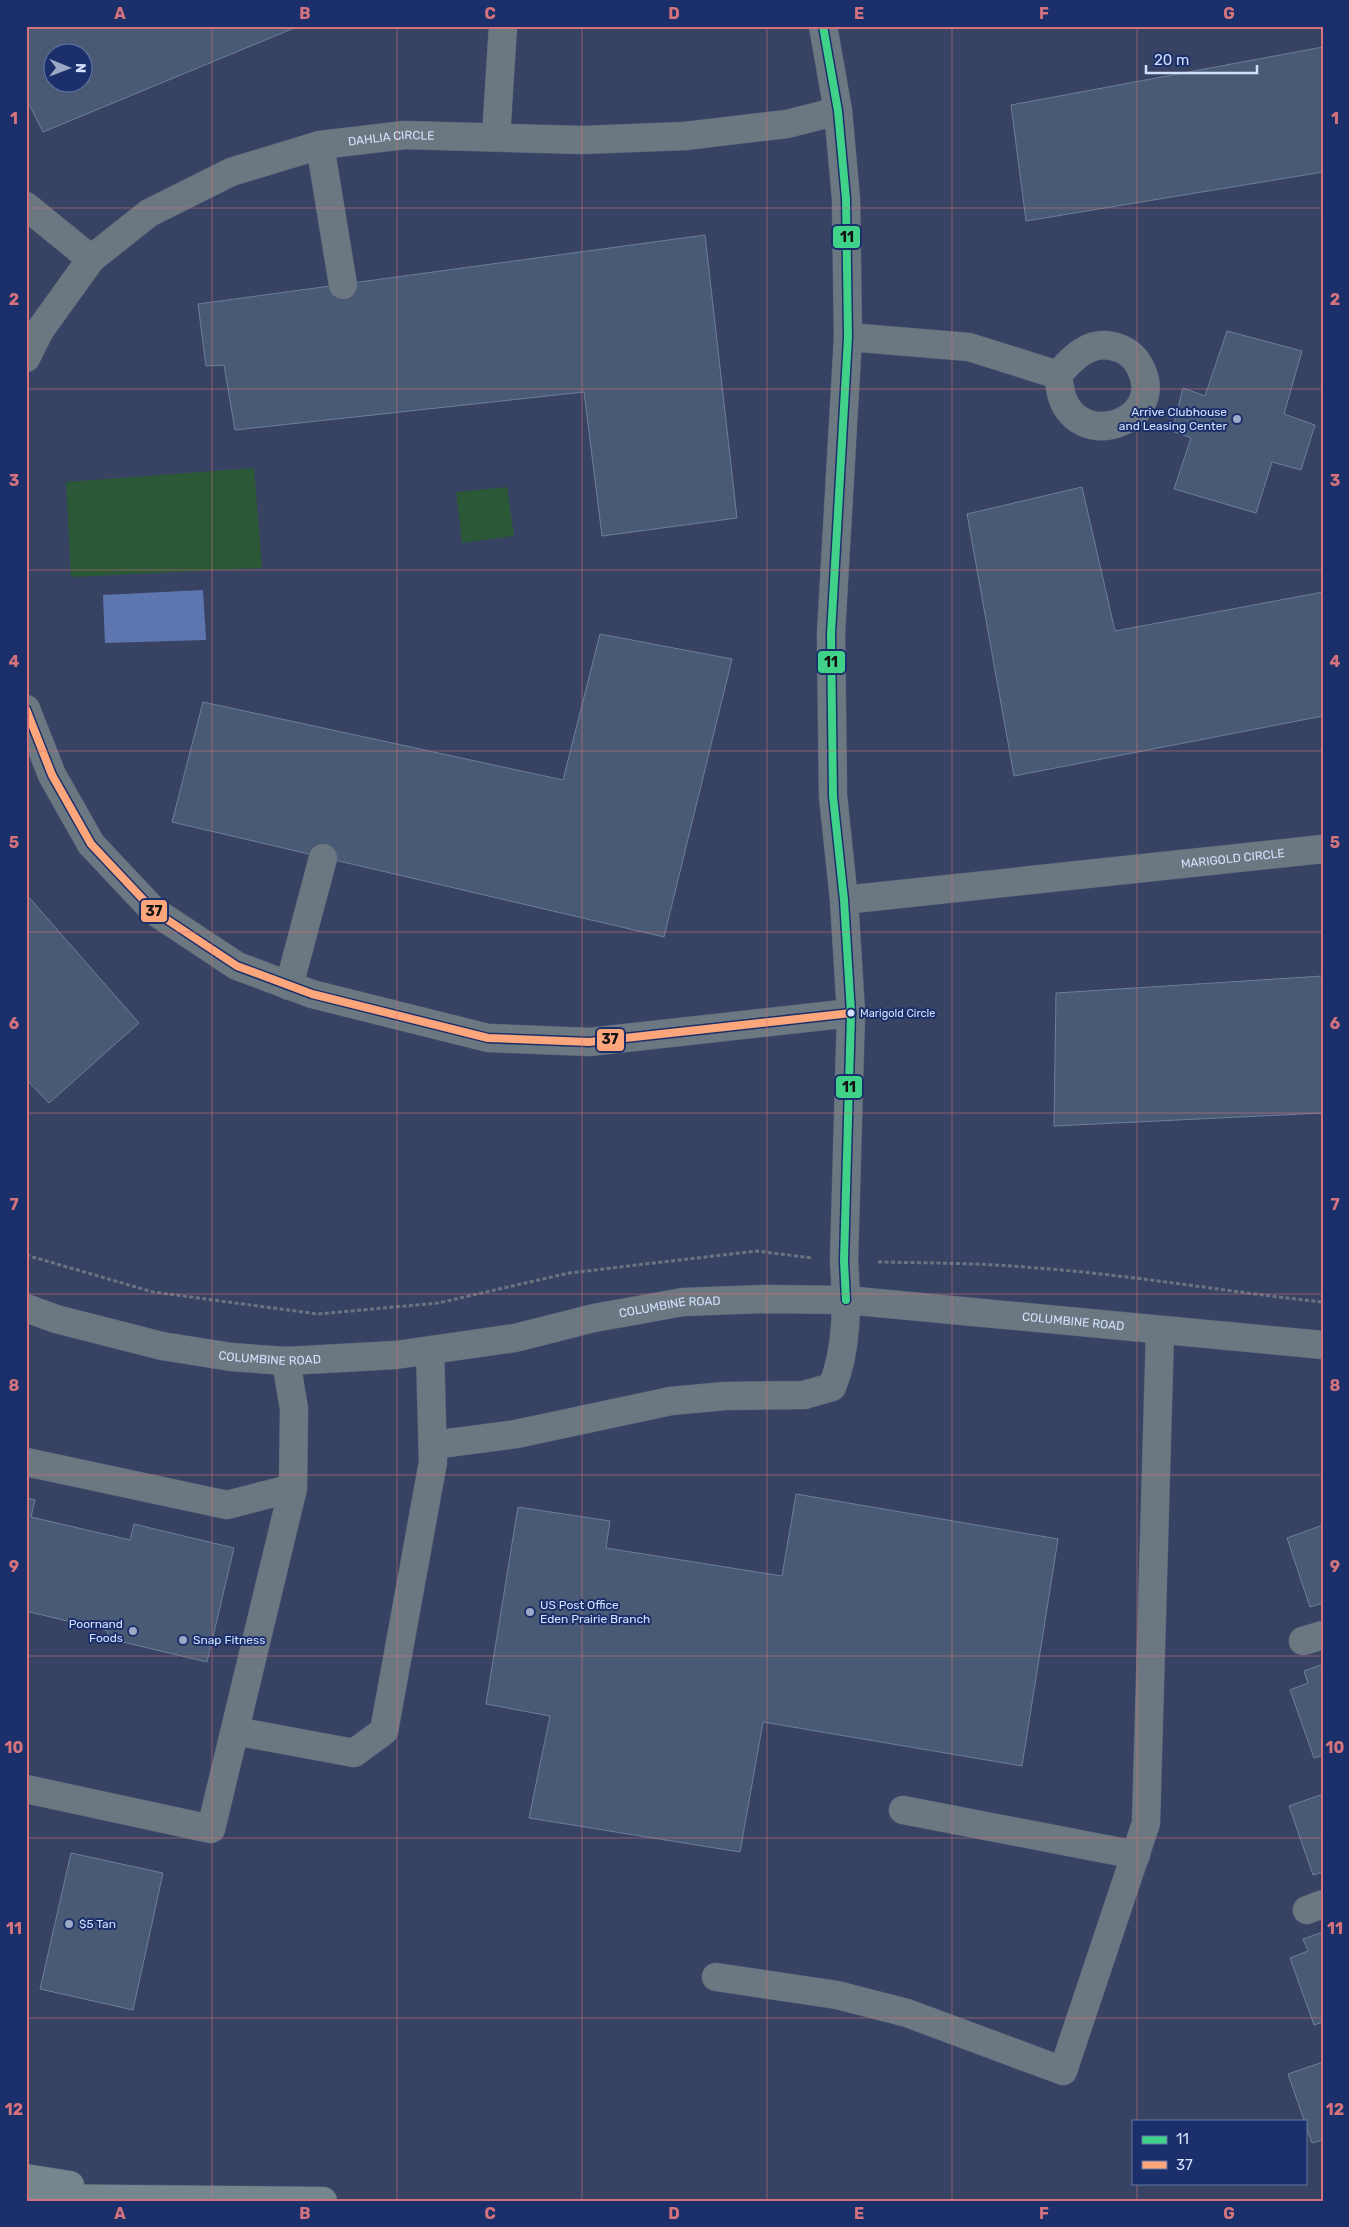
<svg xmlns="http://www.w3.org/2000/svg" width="1349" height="2227" font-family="Rubik,sans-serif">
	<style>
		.park { fill: #2b5836 }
		.water { fill: #5e76b0 }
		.building { fill: #495b74; stroke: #6d7e98; fill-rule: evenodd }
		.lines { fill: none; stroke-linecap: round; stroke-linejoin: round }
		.minor-casing { stroke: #545e79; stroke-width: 29 }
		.major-casing { stroke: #545e79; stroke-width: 29 }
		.path { stroke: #697480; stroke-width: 3; stroke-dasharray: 4 2.5; stroke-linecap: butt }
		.minor { stroke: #6c7881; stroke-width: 28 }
		.major { stroke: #74878e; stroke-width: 28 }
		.bus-1-casing { stroke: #1b306b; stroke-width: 11 }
		.bus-2-casing { stroke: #1b306b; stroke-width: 11 }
		.bus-1 { stroke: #40d288; stroke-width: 8 }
		.bus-2 { stroke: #fea67b; stroke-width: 8 }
		.grid { fill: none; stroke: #d4727d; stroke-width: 1; stroke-opacity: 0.55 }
		.poi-dot { fill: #9ca9c7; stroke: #1b306b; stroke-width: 2 }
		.bus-dot { fill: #d2e0fd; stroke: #1b306b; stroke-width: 2 }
		.labels { text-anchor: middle; stroke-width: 4; stroke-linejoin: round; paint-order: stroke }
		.bus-label { font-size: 11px; fill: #d2e0fd; stroke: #1b306b; text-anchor: start }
		.street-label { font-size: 12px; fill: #d2e0fd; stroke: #1b306b }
		.poi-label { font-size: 12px; fill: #d2e0fd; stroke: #1b306b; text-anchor: start }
		.line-badge { stroke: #1b306b; stroke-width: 2 }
		.pale-badge-label { font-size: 14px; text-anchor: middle; font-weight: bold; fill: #111 }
		.neatline { fill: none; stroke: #d4727d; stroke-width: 2 }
		.grid-label { font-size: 16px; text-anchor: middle; font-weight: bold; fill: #d4727d }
	</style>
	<rect width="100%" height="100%" fill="#384364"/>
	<!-- park -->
	<g class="park">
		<polygon points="254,468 262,568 71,577 66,482"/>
		<polygon points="507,487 514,536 462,543 456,492"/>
	</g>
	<!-- water -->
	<polygon class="water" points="203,590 206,640 105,643 103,595"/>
	<!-- building -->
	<g class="building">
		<path d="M26 26H299L43 132 26 98ZM52 52H82V82H52Z"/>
		<polygon points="1323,47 1323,172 1026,221 1011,105"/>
		<polygon points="705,235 737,518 602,536 584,392 235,430 224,365 206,366 198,304"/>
		<polygon points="1227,331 1302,351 1284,414 1315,425 1301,470 1272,462 1256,513 1174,489 1191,438 1172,431 1183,388 1205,396"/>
		<polygon points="1082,487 1115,631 1323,592 1323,716 1014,776 967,514"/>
		<polygon points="600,634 732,659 664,937 172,822 203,702 563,780"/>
		<polygon points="26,894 139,1023 49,1103 26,1079"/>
		<polygon points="1323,976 1323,1113 1054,1126 1056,993"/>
		<polygon points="796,1494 1058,1539 1022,1766 763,1722 740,1852 529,1818 550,1716 486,1704 518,1507 610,1521 606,1548 782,1576"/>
		<polygon points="26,1498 35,1500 31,1517 130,1540 134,1524 234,1548 207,1662 106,1638 108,1631 26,1611"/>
		<polygon points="1323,1525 1323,1603 1310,1607 1287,1538"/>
		<polygon points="1323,1664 1323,1755 1314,1758 1290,1690 1308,1683 1304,1671"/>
		<polygon points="1323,1794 1323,1872 1313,1875 1289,1806"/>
		<polygon points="71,1853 163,1873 133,2010 40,1989"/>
		<polygon points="1323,1932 1323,2022 1314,2025 1290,1958 1308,1951 1303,1939"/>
		<polygon points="1323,2062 1323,2140 1312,2143 1288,2074"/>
	</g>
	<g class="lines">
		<defs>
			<g id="minor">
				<polyline points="496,137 503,26"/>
				<polyline points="320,145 343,285"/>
				<polyline points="26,206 91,259"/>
				<path d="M848 337 969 347 1058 375C1059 382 1060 390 1062 397 1081 452 1166 421 1141 369 1135 356 1126 349 1112 346 1089 341 1072 358 1058 375"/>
				<path id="s1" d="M26 358 40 330 91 259 149 213 231 172 320 145 405 135 582 140 685 136 787 124 838 111"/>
				<polyline points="26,709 52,775 91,844 154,911 237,966 312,994 488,1038 589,1042 851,1013"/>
				<path id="s2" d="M844 900 1323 849"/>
				<polyline points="289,986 323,858"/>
				<path id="s3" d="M26 1308 56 1319 162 1346 231 1357 286 1361 396 1355 515 1338 594 1318 683 1302 766 1299 846 1300 1323 1345"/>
				<path d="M433 1445 516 1434 671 1401 725 1396 804 1395 832 1387C848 1348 847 1303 844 1261L851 1013 844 900 833 796 831 634 848 337 846 199 838 111 823 26"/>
				<polyline points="26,1462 227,1505 293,1488"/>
				<polyline points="1303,1641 1323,1635"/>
				<polyline points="235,1731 354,1753 384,1731 433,1462 430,1351"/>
				<polyline points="26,1789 211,1829 293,1488 294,1409 286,1361"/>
				<polyline points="903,1810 1136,1855"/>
				<polyline points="1307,1910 1323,1904"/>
				<polyline points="716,1977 837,1995 907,2013 1063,2071 1146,1823 1160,1331"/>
			</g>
			<g id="major">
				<polyline points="26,2178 70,2185"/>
				<polyline points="26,2198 323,2201"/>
			</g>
		</defs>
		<!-- minor casing -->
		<use href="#minor" class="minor-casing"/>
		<!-- major casing -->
		<use href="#major" class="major-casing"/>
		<!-- path -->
		<g class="path">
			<polyline points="26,1255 153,1292 318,1314 438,1303 569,1273 757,1251 812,1258"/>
			<path d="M878 1262C931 1263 984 1263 1037 1268 1133 1275 1227 1292 1323 1302"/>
		</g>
		<!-- minor -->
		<use href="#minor" class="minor"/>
		<!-- major -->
		<use href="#major" class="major"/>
		<defs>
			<polyline id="bus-1" points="823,26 838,111 846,199 848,337 831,634 833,796 844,900 851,1013 844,1261 846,1300"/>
			<polyline id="bus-2" points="26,709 52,775 91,844 154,911 237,966 312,994 488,1038 589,1042 851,1013"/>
		</defs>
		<!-- bus-1 casing -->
		<use href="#bus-1" class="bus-1-casing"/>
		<!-- bus-2 casing -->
		<use href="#bus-2" class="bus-2-casing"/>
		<!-- bus-1 -->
		<use href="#bus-1" class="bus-1"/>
		<!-- bus-2 -->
		<use href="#bus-2" class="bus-2"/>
	</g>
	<!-- grid -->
	<path class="grid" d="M212 26V2201M397 26V2201M582 26V2201M767 26V2201M952 26V2201M1137 26V2121M26 208H1323M26 389H1323M26 570H1323M26 751H1323M26 932H1323M26 1113H1323M26 1294H1323M26 1475H1323M26 1656H1323M26 1838H1323M26 2018H1323M1137 2183V2201"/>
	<!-- markers -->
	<g class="poi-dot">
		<circle cx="1237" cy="419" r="5"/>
		<circle cx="530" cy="1612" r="5"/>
		<circle cx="133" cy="1631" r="5"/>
		<circle cx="183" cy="1640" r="5"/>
		<circle cx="69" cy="1924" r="5"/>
	</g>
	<circle class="bus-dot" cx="851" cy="1013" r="4.5"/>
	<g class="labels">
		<!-- bus labels -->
		<g class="bus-label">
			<text x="860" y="1017">Marigold Circle</text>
		</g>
		<!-- street labels -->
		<g class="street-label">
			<text dy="4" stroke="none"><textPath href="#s1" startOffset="449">DAHLIA CIRCLE</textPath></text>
			<text dy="4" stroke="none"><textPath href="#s2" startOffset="391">MARIGOLD CIRCLE</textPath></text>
			<text dy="4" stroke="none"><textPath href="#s3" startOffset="655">COLUMBINE ROAD</textPath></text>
			<text dy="4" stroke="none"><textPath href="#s3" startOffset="1060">COLUMBINE ROAD</textPath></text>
			<text dy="4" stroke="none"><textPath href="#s3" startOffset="250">COLUMBINE ROAD</textPath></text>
		</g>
		<!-- poi labels -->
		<g class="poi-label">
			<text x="1227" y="416" text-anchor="end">Arrive Clubhouse<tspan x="1227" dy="14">and Leasing Center</tspan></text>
			<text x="540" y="1609">US Post Office<tspan x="540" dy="14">Eden Prairie Branch</tspan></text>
			<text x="123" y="1628" text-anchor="end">Poornand<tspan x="123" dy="14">Foods</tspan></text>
			<text x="193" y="1644">Snap Fitness</text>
			<text x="79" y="1928">$5 Tan</text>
		</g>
	</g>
	<g class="line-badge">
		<rect x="832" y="225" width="29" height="24" rx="5" fill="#40d288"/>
		<rect x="817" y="650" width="29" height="24" rx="5" fill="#40d288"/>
		<rect x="140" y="899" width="28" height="24" rx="5" fill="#fea67b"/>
		<rect x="596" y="1028" width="29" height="24" rx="5" fill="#fea67b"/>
		<rect x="835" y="1075" width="28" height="24" rx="5" fill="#40d288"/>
	</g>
	<g class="pale-badge-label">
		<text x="847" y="242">11</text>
		<text x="831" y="667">11</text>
		<text x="154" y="916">37</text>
		<text x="610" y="1044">37</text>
		<text x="849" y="1092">11</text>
	</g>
	<!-- border -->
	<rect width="1349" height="2227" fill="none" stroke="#1b306b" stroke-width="55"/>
	<!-- legend -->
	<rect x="1132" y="2120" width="175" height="65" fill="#1b306b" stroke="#6476a5"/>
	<rect x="1142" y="2136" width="25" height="8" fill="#40d288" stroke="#6476a5"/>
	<text x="1176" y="2144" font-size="15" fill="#d2e0fd">11</text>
	<rect x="1142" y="2161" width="25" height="8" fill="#fea67b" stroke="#6476a5"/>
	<text x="1176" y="2170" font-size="15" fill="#d2e0fd">37</text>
	<!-- north arrow -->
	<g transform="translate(68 68) rotate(91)"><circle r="24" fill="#1b306b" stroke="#6476a5"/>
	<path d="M0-4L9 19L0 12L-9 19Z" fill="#9ca9c7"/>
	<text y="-8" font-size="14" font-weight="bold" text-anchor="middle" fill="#d2e0fd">N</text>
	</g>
	<!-- scale -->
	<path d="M1146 65v8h111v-8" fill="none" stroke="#d2e0fd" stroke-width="2.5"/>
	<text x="1154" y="65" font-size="15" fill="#d2e0fd" stroke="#1b306b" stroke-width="4" paint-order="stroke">20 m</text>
	<rect x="28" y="28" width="1294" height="2172" class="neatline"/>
	<g class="grid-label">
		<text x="120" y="19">A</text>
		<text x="305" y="19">B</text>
		<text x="490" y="19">C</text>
		<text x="674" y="19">D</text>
		<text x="859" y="19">E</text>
		<text x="1044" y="19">F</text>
		<text x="1229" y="19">G</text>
		<text x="14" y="124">1</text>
		<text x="1335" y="124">1</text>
		<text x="14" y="305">2</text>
		<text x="1335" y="305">2</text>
		<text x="14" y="486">3</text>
		<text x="1335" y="486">3</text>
		<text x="14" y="667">4</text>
		<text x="1335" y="667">4</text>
		<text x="14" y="848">5</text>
		<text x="1335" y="848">5</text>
		<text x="14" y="1029">6</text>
		<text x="1335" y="1029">6</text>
		<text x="14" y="1210">7</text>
		<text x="1335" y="1210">7</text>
		<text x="14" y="1391">8</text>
		<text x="1335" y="1391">8</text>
		<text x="14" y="1572">9</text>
		<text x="1335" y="1572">9</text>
		<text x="14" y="1753">10</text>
		<text x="1335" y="1753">10</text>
		<text x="14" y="1934">11</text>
		<text x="1335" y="1934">11</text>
		<text x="14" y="2115">12</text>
		<text x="1335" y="2115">12</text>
		<text x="120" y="2219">A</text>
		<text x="305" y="2219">B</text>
		<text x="490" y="2219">C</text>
		<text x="674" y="2219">D</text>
		<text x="859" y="2219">E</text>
		<text x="1044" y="2219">F</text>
		<text x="1229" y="2219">G</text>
	</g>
</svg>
